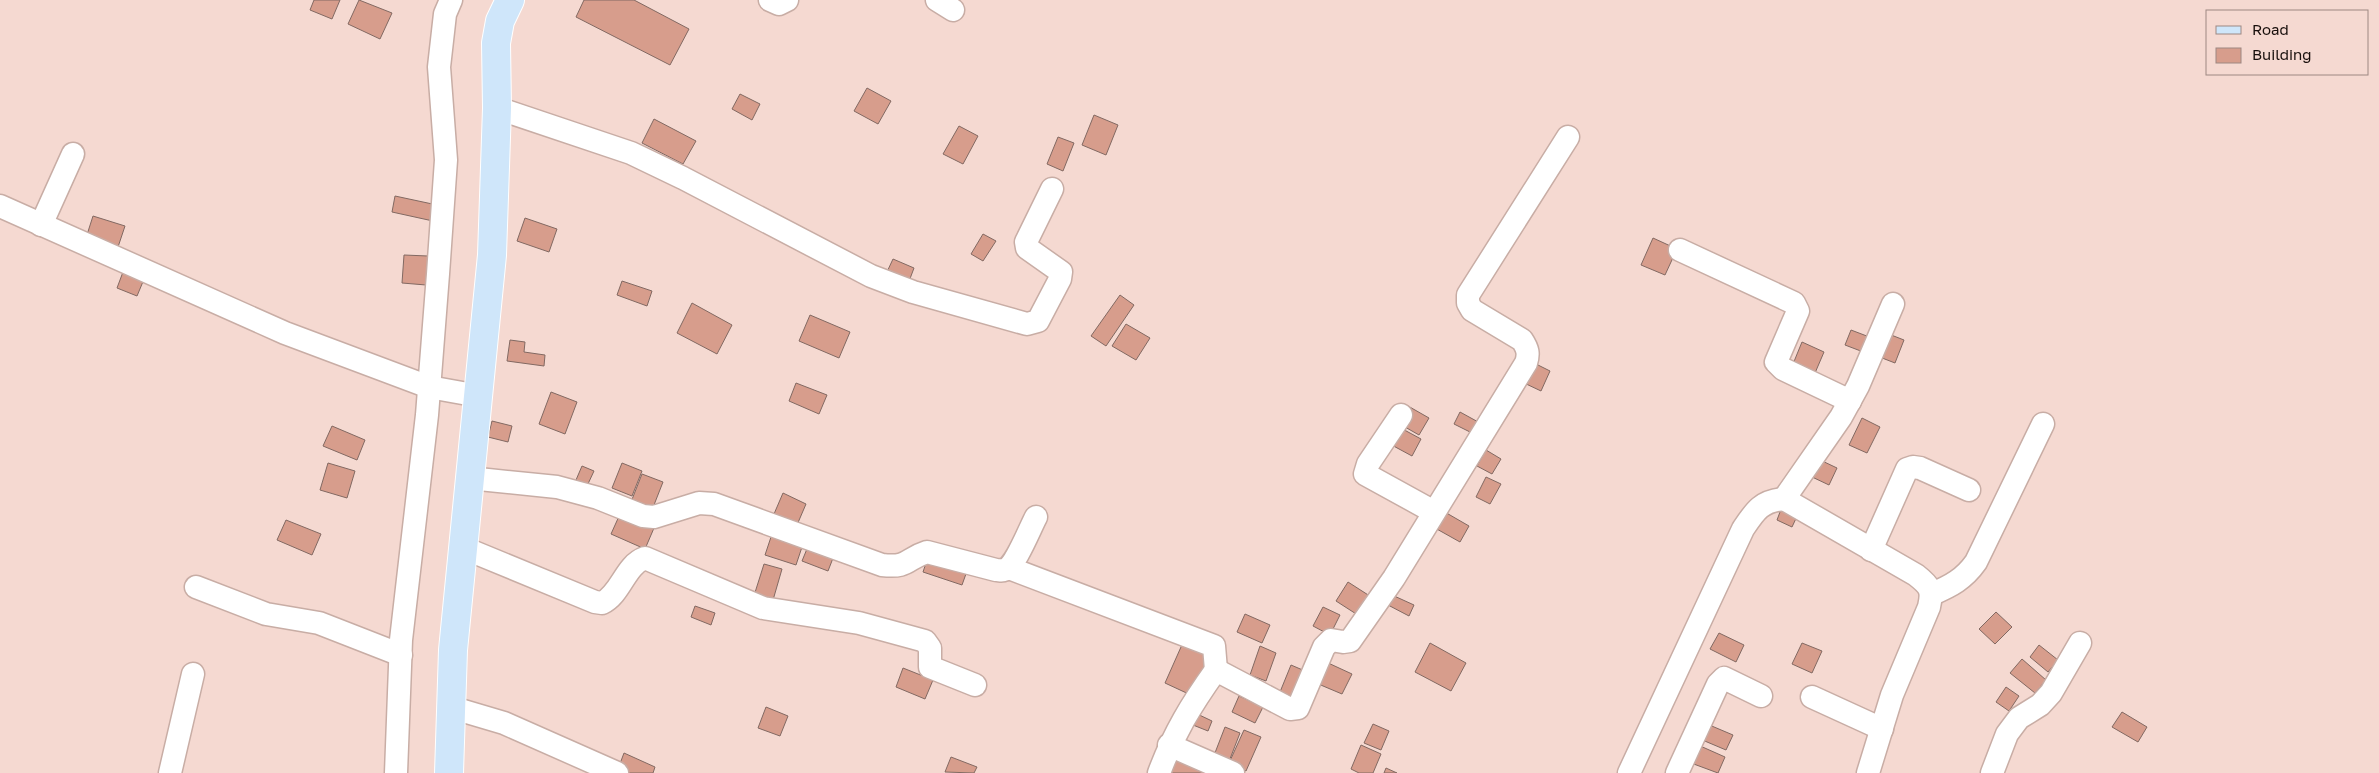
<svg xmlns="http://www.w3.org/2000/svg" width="2379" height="773" font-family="'Golos Text',sans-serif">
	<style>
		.building { fill: #d79d8c; stroke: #826962 }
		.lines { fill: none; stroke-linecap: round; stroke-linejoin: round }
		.minor-casing { stroke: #c8ada5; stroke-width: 25 }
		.major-casing { stroke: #fff; stroke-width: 30 }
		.minor { stroke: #fff; stroke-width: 22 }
		.major { stroke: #cfe6fa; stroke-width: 28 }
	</style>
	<rect width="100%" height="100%" fill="#f5d9d1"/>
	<!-- building -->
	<g class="building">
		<polygon points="314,0 340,0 332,19 310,10"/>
		<polygon points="359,0 392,13 380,39 348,24"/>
		<polygon points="584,0 634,0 689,29 670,65 576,17"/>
		<polygon points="867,88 891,101 878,124 854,111"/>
		<polygon points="740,94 760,104 752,120 732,109"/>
		<polygon points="1094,115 1118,125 1106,155 1082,145"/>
		<polygon points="654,119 696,141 683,164 642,143"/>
		<polygon points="959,126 978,136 963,164 943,154"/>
		<polygon points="1058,137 1074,143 1063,171 1047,164"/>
		<polygon points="395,196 437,205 433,221 392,212"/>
		<polygon points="93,216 125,226 117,250 85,241"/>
		<polygon points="525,218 557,229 549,252 517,241"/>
		<polygon points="983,234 996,241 983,261 971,254"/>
		<polygon points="1653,238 1677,249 1665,275 1641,265"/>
		<polygon points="404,255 428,256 426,285 402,283"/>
		<polygon points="893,259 914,268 908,284 886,274"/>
		<polygon points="126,264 147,272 137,296 117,288"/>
		<polygon points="622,281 652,291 647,306 617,295"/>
		<polygon points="1120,295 1134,305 1106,346 1091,336"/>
		<polygon points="692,303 732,325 717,354 677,333"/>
		<polygon points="810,315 850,332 839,358 799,341"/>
		<polygon points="1126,324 1150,338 1136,360 1112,346"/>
		<polygon points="1851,330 1872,338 1866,353 1845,345"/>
		<polygon points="1886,333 1904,340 1895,363 1877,356"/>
		<polygon points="510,340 525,342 524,352 545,355 544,366 507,361"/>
		<polygon points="1802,342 1824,352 1815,373 1793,364"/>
		<polygon points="1532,362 1550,371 1541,391 1522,382"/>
		<polygon points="796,383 827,395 819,414 789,401"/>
		<polygon points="551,392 577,402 565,434 539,424"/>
		<polygon points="1408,406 1429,418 1419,435 1398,423"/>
		<polygon points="1460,412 1480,423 1474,434 1454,424"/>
		<polygon points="1862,418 1880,427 1867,453 1849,445"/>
		<polygon points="492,421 512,426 508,442 488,437"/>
		<polygon points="332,426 365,440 357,460 323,446"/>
		<polygon points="1397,426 1421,439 1412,456 1388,443"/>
		<polygon points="1486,450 1501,459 1492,474 1477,466"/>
		<polygon points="1818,459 1837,468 1829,485 1810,476"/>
		<polygon points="328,463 355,471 347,498 320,490"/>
		<polygon points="622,463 642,471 632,496 612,488"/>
		<polygon points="582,466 594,471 587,486 576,480"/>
		<polygon points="642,474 663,482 652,510 631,502"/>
		<polygon points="1486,477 1501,484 1490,504 1476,497"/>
		<polygon points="783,493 806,504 797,525 774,514"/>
		<polygon points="1783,504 1799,512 1792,527 1777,520"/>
		<polygon points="1443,511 1469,526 1460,542 1435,528"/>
		<polygon points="620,514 654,528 645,549 611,534"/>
		<polygon points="286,520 321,534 312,555 277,540"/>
		<polygon points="772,534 803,544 796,565 765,555"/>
		<polygon points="809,544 835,553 828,571 802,561"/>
		<polygon points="928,557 967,571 962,585 923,572"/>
		<polygon points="764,564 782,569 771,607 752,602"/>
		<polygon points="1348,582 1376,600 1364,619 1336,601"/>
		<polygon points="1392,595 1414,605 1409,616 1388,605"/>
		<polygon points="695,606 715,613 711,625 691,617"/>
		<polygon points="1323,607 1340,615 1330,635 1313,626"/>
		<polygon points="1996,612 2012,627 1995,644 1979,629"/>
		<polygon points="1245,614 1270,625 1262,643 1237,632"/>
		<polygon points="1719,633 1744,645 1736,662 1710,649"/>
		<polygon points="1185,638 1214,652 1193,696 1165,683"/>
		<polygon points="1430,643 1466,663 1451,691 1415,672"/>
		<polygon points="1802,643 1822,651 1812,673 1792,664"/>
		<polygon points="2039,645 2058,660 2048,672 2030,657"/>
		<polygon points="1260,646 1276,653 1266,681 1250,675"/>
		<polygon points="2022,659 2046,680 2035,693 2010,673"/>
		<polygon points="1326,662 1352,674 1342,694 1316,683"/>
		<polygon points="1291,665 1312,674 1301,700 1280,692"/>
		<polygon points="903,668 933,680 925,699 896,687"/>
		<polygon points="2006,687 2019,696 2009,711 1996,702"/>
		<polygon points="1239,696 1263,707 1255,723 1232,712"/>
		<polygon points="766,707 788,716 780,736 758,728"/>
		<polygon points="1193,712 1212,721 1208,731 1188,723"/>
		<polygon points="2122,712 2147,727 2138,742 2112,727"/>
		<polygon points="1373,724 1389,731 1381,750 1364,743"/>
		<polygon points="1707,724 1733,735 1726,750 1700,739"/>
		<polygon points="1225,727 1240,733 1228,764 1213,758"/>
		<polygon points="1244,730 1261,737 1246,771 1229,763"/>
		<polygon points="1361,745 1381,754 1373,773 1359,773 1351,769"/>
		<polygon points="1698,745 1725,757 1718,773 1691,763"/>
		<polygon points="1177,752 1206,765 1203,773 1167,773"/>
		<polygon points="624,753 655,767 653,773 628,773 618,769"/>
		<polygon points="951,757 977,767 974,773 945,772"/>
		<polygon points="1386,768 1397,773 1384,773"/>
	</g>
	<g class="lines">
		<defs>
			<g id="minor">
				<polyline points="770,0 779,4 787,0"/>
				<polyline points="937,0 953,10"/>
				<polyline points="497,108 631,153 683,178 871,276 913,292 1027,324 1038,321 1060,279 1061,272 1027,248 1026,242 1052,189"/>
				<polyline points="0,206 285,333 429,387 479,396"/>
				<polyline points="41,225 73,154"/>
				<polyline points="1680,250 1794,303 1798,311 1776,362 1783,369 1850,401"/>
				<polyline points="1401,415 1368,464 1365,474 1434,512"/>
				<path d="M469 478 557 487 598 498 643 516 654 517 699 503 714 504 882 565C910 568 905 559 927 552L996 570C999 570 1002 571 1004 570 1015 567 1030 528 1036 517"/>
				<path d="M464 548 595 602 602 603C621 594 625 565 645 558L763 608 859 623 925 641 930 648V667L975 685"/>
				<polyline points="1871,550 1907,469 1913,467 1920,468 1969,490"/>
				<polyline points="1010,567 1009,568 1214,646 1216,670"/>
				<polyline points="196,587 266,614 319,623 401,655"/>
				<path d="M1932 594C1951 586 1964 579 1976 562L2043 424"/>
				<polyline points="1812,697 1882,729"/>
				<polyline points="450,707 504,723 617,773"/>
				<polyline points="1169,745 1233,773"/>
				<polyline points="170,773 193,674"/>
				<polyline points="396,773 401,640 427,415 438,274 446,160 439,67 445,14 451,0"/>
				<path d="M1159 773C1174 733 1191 705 1216 670L1290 709 1298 708 1324 647 1331 640 1343 642 1350 641 1394 578 1526 363C1529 354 1528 349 1522 340L1472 310 1468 303V295L1568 137"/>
				<path d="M1629 773 1743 529C1755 511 1761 501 1784 499"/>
				<polyline points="1677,773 1718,684 1724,678 1761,696"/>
				<path d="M1868 773 1892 695 1929 607C1933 590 1930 586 1916 575L1784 499 1841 417 1858 386 1893 304"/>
				<polyline points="1992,773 2007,734 2019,718 2040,705 2051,693 2080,643"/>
			</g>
			<polyline id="major" points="449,773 453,650 492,255 497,108 496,43 500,21 510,0"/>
		</defs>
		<!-- minor casing -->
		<use href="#minor" class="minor-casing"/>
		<!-- major casing -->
		<use href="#major" class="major-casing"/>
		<!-- minor -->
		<use href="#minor" class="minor"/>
		<!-- major -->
		<use href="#major" class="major"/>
	</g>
	<!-- legend -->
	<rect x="2206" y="10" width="162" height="65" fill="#f5d9d1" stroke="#9d8882"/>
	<rect x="2216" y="26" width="25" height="8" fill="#cfe6fa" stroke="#9d8882"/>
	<text x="2252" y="35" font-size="15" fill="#180f0c">Road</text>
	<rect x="2216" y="48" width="25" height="15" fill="#d79d8c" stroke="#9d8882"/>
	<text x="2252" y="60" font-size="15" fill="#180f0c">Building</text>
</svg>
